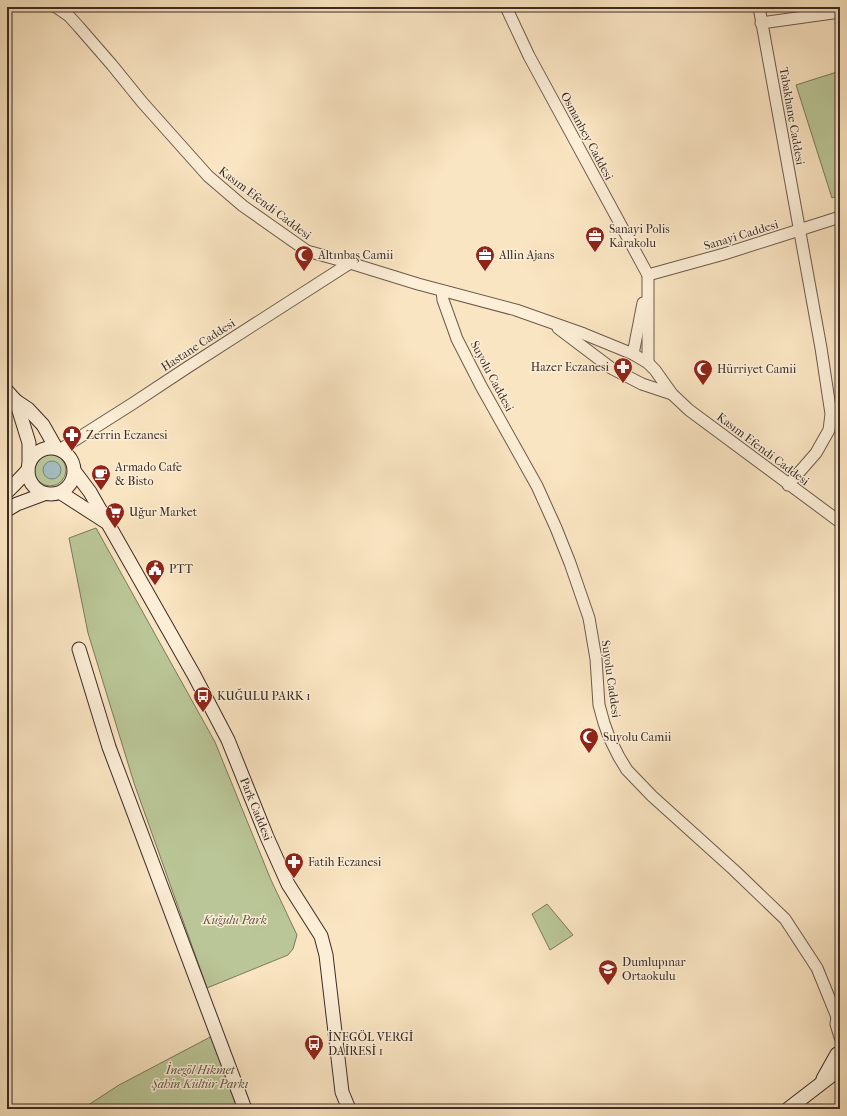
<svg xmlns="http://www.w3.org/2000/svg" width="847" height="1116" font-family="'IM FELL French Canon',serif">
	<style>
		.green { fill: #bac697; stroke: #7b785e }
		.water { fill: #a4bcbe; stroke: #7a8281 }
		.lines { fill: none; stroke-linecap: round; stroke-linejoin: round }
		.tertiary-casing { stroke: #6c5a4c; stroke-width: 13 }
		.secondary-casing { stroke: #3c2b25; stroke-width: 15 }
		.tertiary { stroke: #fceed7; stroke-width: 11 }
		.secondary { stroke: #fceed7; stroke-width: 13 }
		.labels { text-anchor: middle; stroke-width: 3; stroke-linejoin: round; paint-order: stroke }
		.street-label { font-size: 12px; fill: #3c2b25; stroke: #fceed7 }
		.poi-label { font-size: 12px; fill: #3c2b25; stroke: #fceed7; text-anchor: start }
		.park-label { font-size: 12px; font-style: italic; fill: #5c5242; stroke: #fceed7 }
	</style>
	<rect width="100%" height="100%" fill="#fae5c2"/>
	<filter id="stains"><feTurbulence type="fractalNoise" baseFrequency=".005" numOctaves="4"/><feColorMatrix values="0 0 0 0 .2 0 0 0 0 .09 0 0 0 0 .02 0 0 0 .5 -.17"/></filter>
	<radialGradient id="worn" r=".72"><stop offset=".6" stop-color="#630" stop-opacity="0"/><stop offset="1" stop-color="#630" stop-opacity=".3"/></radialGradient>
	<!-- green -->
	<g class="green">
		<polygon points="840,71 840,195 832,198 796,85"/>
		<circle cx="50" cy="470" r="16"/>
		<polygon points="96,528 215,742 271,880 297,935 293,949 288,955 207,988 134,783 88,633 69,538"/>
		<polygon points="547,904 573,935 550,950 532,914"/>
		<polygon points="216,1034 245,1109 82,1109 119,1085"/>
	</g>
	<!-- water -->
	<circle class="water" cx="52" cy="470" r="9"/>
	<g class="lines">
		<defs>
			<g id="tertiary">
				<polyline points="56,7 69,16 79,27 112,65 142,102 208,176 243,206 307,251 350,263 418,284 516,310 584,334 633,354 648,363 655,370 672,394 689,410 840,522"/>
				<polyline points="506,7 529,56 648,275 648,363"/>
				<polyline points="759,7 821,348 831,414 829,430 816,453 788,485"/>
				<polyline points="761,23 840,12"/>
				<polyline points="648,275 724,254 840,217"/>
				<polyline points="442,291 443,300 457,339 481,386 537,486 556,528 570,563 589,618 596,659 599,705 604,723 609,737 619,757 627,770 652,796 734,870 785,919 817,968 837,1017"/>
				<polyline points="558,328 611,368 642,384 672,394"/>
				<polyline points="633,354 643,303"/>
				<polyline points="61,449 132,404 188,367 350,263"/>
				<polyline points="837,1017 836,1024 840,1037"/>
			</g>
			<g id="secondary">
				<polyline points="7,391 16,401 28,409 43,425 56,448"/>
				<polyline points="16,401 29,443 29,464"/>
				<circle cx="51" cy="471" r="23"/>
				<polyline points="75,472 90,492 194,675 228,740 267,837 288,884 321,936 326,955 342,1092 349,1109"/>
				<polyline points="7,492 13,486 28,470"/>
				<polyline points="61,493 106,522"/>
				<polyline points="7,510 17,504 44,494"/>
				<polyline points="79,649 109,747 245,1109"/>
				<polyline points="823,1079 837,1054"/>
				<polyline points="788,1109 840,1069"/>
			</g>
		</defs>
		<!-- tertiary casing -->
		<use href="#tertiary" class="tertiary-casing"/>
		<!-- secondary casing -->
		<use href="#secondary" class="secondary-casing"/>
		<!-- tertiary -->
		<use href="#tertiary" class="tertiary"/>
		<!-- secondary -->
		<use href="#secondary" class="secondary"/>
	</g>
	<!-- icons -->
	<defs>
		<symbol id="office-pin" viewBox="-11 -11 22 30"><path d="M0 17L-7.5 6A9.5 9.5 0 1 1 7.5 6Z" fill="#8f2418" stroke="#fceed7"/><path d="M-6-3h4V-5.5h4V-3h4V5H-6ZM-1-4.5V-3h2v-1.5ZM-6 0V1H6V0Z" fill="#fff"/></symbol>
		<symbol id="mosque-pin" viewBox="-11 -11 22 30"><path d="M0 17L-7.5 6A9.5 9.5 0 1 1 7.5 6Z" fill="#8f2418" stroke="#fceed7"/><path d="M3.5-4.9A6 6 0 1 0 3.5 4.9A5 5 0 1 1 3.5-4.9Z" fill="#fff"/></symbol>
		<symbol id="pharmacy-pin" viewBox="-11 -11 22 30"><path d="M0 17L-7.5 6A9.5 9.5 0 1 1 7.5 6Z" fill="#8f2418" stroke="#fceed7"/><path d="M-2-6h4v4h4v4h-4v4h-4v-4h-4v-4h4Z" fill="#fff"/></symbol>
		<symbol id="cafe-pin" viewBox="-11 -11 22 30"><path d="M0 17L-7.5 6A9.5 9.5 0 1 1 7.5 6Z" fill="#8f2418" stroke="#fceed7"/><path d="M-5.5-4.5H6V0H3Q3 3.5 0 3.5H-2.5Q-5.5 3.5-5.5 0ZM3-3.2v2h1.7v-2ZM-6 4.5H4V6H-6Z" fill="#fff"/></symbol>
		<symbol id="supermarket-pin" viewBox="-11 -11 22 30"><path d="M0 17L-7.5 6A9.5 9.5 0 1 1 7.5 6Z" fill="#8f2418" stroke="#fceed7"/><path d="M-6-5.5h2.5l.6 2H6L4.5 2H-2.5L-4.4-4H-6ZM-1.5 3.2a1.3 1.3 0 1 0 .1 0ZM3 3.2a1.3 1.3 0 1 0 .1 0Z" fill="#fff"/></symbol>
		<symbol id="civic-pin" viewBox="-11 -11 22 30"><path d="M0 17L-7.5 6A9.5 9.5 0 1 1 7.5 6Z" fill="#8f2418" stroke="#fceed7"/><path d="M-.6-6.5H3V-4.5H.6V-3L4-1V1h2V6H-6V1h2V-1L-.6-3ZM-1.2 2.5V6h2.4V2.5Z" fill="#fff"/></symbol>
		<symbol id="bus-pin" viewBox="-11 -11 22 30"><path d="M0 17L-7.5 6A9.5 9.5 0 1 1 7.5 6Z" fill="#8f2418" stroke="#fceed7"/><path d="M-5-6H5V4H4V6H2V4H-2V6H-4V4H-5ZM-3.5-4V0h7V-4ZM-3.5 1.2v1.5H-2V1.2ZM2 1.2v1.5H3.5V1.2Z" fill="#fff"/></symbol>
		<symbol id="school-pin" viewBox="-11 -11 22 30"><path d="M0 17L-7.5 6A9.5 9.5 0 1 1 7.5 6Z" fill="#8f2418" stroke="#fceed7"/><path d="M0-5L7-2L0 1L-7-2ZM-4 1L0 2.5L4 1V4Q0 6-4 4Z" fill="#fff"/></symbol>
	</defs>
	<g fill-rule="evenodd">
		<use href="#office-pin" x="584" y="225" width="22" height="30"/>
		<use href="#mosque-pin" x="293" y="244" width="22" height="30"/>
		<use href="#office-pin" x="474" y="244" width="22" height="30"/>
		<use href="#pharmacy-pin" x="612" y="356" width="22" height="30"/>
		<use href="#mosque-pin" x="692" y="358" width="22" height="30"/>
		<use href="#pharmacy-pin" x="61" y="424" width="22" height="30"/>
		<use href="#cafe-pin" x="90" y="463" width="22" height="30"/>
		<use href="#supermarket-pin" x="104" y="501" width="22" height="30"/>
		<use href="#civic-pin" x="144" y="558" width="22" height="30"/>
		<use href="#bus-pin" x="192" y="685" width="22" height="30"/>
		<use href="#mosque-pin" x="578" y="726" width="22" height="30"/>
		<use href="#pharmacy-pin" x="283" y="851" width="22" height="30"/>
		<use href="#school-pin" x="597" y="958" width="22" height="30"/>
		<use href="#bus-pin" x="303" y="1033" width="22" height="30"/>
	</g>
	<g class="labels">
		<!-- street labels -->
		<g class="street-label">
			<text transform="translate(792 116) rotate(80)" y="4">Tabakhane Caddesi</text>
			<text transform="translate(587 136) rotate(62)" y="4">Osmanbey Caddesi</text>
			<text transform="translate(265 203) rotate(37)" y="4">Kasım Efendi Caddesi</text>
			<text transform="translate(741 235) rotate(-17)" y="4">Sanayi Caddesi</text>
			<text transform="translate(198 345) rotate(-33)" y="4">Hastane Caddesi</text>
			<text transform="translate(492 376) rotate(62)" y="4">Suyolu Caddesi</text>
			<text transform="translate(763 449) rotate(37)" y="4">Kasım Efendi Caddesi</text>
			<text transform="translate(611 679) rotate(82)" y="4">Suyolu Caddesi</text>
			<text transform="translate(256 809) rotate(68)" y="4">Park Caddesi</text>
		</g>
		<!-- poi labels -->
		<g class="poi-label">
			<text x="609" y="233">Sanayi Polis<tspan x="609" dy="14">Karakolu</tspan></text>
			<text x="318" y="259">Altınbaş Camii</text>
			<text x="499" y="259">Allin Ajans</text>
			<text x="609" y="371" text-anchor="end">Hazer Eczanesi</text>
			<text x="717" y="373">Hürriyet Camii</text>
			<text x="86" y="439">Zerrin Eczanesi</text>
			<text x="115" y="471">Armado Cafe<tspan x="115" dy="14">&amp; Bisto</tspan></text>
			<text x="129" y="516">Uğur Market</text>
			<text x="169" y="573">PTT</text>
			<text x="217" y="700">KUĞULU PARK 1</text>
			<text x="603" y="741">Suyolu Camii</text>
			<text x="308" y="866">Fatih Eczanesi</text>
			<text x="622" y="966">Dumlupınar<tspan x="622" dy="14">Ortaokulu</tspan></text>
			<text x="328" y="1041">İNEGÖL VERGİ<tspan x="328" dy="14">DAİRESİ 1</tspan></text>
		</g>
		<!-- park labels -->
		<g class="park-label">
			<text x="235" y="924">Kuğulu Park</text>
			<text x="200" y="1074">İnegöl Hikmet<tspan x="200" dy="14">Şahin Kültür Parkı</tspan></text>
		</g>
	</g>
	<!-- margin -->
	<rect width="847" height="1116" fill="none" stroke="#fae5c2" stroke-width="24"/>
	<rect x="8" y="8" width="831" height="1100" fill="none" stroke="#3c2b25" stroke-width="2"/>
	<rect x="12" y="12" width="823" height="1092" fill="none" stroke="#3c2b25"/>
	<rect width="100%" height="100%" filter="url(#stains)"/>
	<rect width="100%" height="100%" fill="url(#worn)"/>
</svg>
